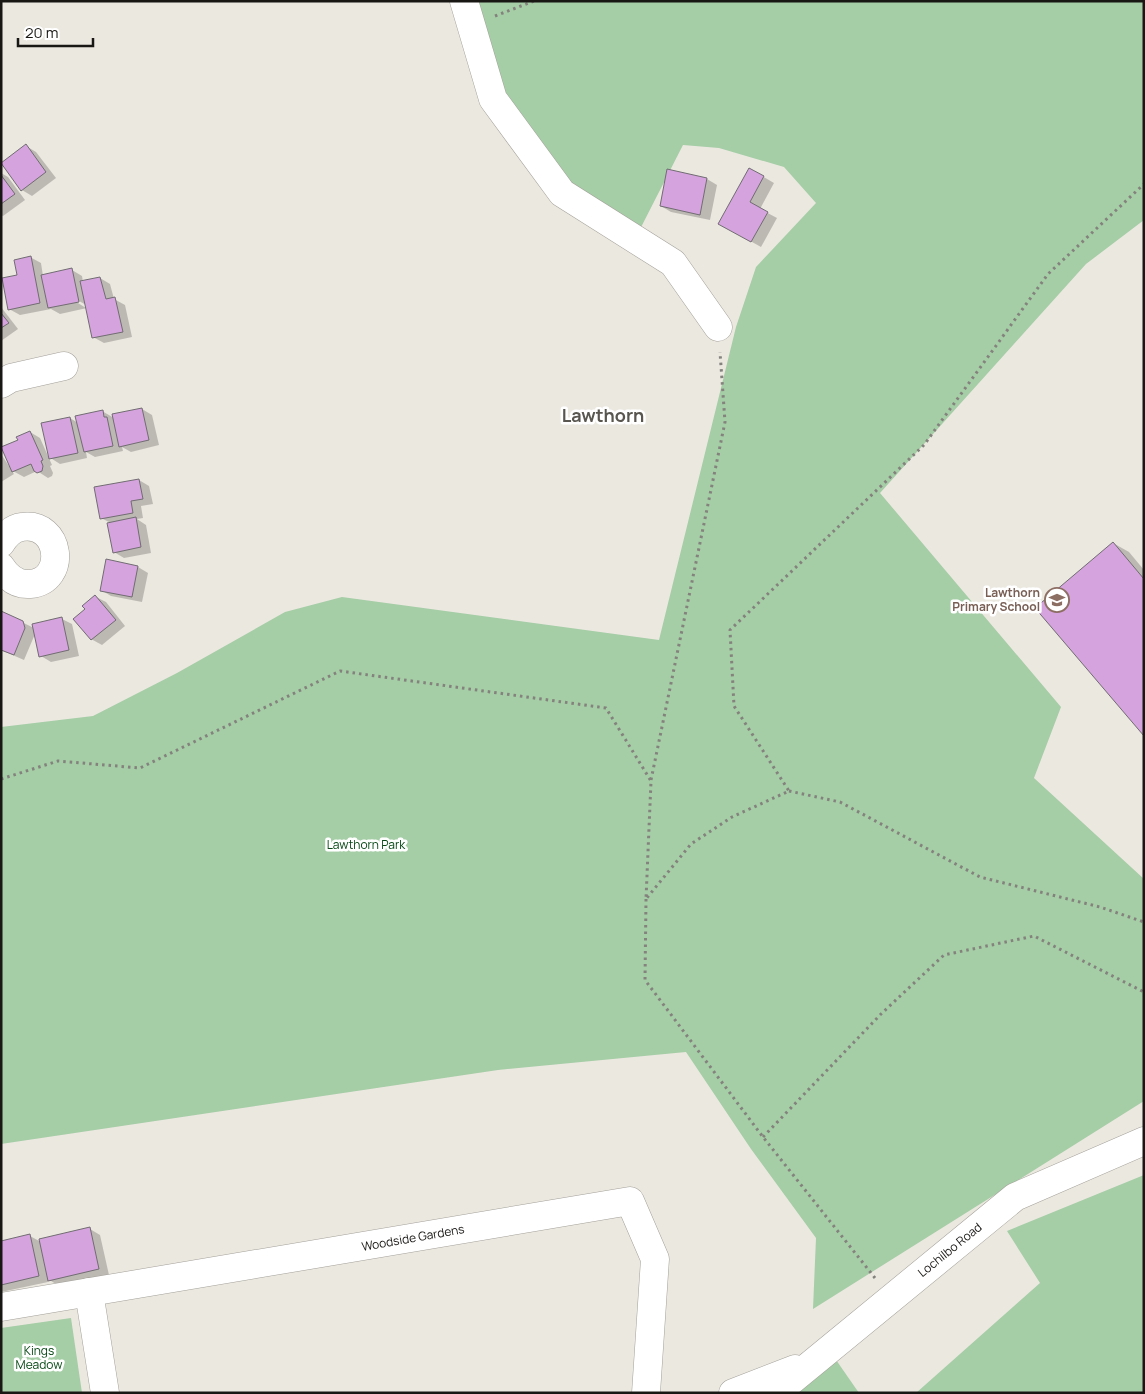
<svg xmlns="http://www.w3.org/2000/svg" width="1145" height="1394" font-family="Manrope,sans-serif">
	<style>
		.green { fill: #a5cda6 }
		.shadow { fill: #0003; fill-rule: evenodd }
		.building { fill: #d5a3dd; stroke: #716c72 }
		.lines { fill: none; stroke-linecap: round; stroke-linejoin: round }
		.minor-casing { stroke: #a3a099; stroke-width: 29 }
		.path { stroke: #84827d; stroke-width: 3; stroke-dasharray: 2.5 4; stroke-linecap: butt }
		.minor { stroke: #fff; stroke-width: 28 }
		.labels { text-anchor: middle; stroke-width: 5; stroke-linejoin: round; paint-order: stroke }
		.education-label { font-size: 12px; font-weight: bold; fill: #785e54; stroke: #fff; text-anchor: end }
		.park-label { font-size: 12px; fill: #074815; stroke: #fff }
		.street-label { font-size: 12px; fill: #181714; stroke: #fff }
		.district-label { font-size: 18px; font-weight: bold; fill: #58564f; stroke: #fff }
	</style>
	<rect width="100%" height="100%" fill="#ebe8e0"/>
	<!-- green -->
	<g class="green">
		<polygon points="464,1 1144,1 1144,220 1086,264 880,493 1061,707 1034,778 1144,879 1144,1101 813,1309 816,1238 751,1149 686,1052 498,1070 1,1144 1,727 93,716 177,673 285,612 342,597 659,640 736,327 756,267 816,203 784,167 719,148 683,145 635,239 562,193 493,99"/>
		<polygon points="1144,1175 1144,1393 916,1393 1040,1283 1007,1231"/>
		<polygon points="71,1318 82,1393 1,1393 1,1328"/>
		<polygon points="834,1357 859,1393 795,1393"/>
	</g>
	<!-- shadow -->
	<g class="shadow">
		<polygon points="26,146 36,152 56,178 32,196 22,190"/>
		<polygon points="750,169 774,183 760,209 777,218 761,247 720,224"/>
		<polygon points="1,173 8,177 25,200 3,216 1,215"/>
		<polygon points="707,179 717,185 710,220 671,212 661,206"/>
		<path d="M30 257 41 263 43 276 72 270 82 276 83 282 100 278 110 284 114 299 125 305 132 337 104 343 93 337 87 308 60 314 51 309 20 315 9 309 18 276ZM74 298 86 305V308L73 300Z"/>
		<polygon points="1,307 18,329 1,341"/>
		<polygon points="142,409 152,415 159,445 131,452 122,447 123,451 95,457 86,452 87,458 60,464 49,457 70,418 78,423 102,411 114,418"/>
		<polygon points="30,432 40,438 52,465 50,466 53,473 52,476 48,478 37,471 24,477 11,470 14,474 1,482 1,454 11,469 12,468 19,441"/>
		<polygon points="139,480 149,486 153,504 141,506 143,518 137,519 146,525 151,553 124,558 114,552 109,522 101,518"/>
		<polygon points="1113,543 1129,552 1144,570 1144,734"/>
		<polygon points="107,561 138,567 148,573 142,602 111,596 101,590"/>
		<polygon points="96,597 106,602 125,626 102,645 91,639 87,610"/>
		<polygon points="1,612 34,628 62,619 72,624 79,656 51,662 41,656 35,634 24,660 1,650"/>
		<polygon points="90,1229 100,1235 109,1275 59,1286 48,1279 48,1282 1,1292 1,1242 30,1236 41,1242"/>
	</g>
	<!-- building -->
	<g class="building">
		<polygon points="26,144 46,172 21,191 1,163"/>
		<polygon points="749,168 764,176 750,202 768,212 751,242 718,224"/>
		<polygon points="667,169 707,178 700,215 660,206"/>
		<polygon points="1,175 15,194 1,204"/>
		<polygon points="31,256 40,303 8,310 2,278 17,275 14,260"/>
		<polygon points="72,268 79,302 48,308 41,275"/>
		<polygon points="100,277 106,299 115,297 123,332 92,338 80,281"/>
		<polygon points="1,313 9,323 1,328"/>
		<polygon points="142,408 149,440 119,447 112,414"/>
		<polygon points="103,410 104,417 107,417 113,446 84,452 75,416"/>
		<polygon points="70,417 78,453 49,459 41,423"/>
		<polygon points="30,431 43,460 41,461 43,466 42,471 37,473 34,471 31,464 12,472 1,447 18,440 16,437"/>
		<polygon points="139,479 143,499 131,501 133,513 100,519 94,487"/>
		<polygon points="136,517 141,547 113,553 107,523"/>
		<polygon points="1113,542 1144,579 1144,736 1035,608"/>
		<polygon points="106,559 138,566 132,597 100,591"/>
		<polygon points="95,595 116,620 91,640 73,619 85,609 82,606"/>
		<polygon points="1,611 23,621 25,628 14,655 1,650"/>
		<polygon points="62,617 69,650 39,657 32,624"/>
		<polygon points="90,1227 99,1269 48,1281 39,1239"/>
		<polygon points="30,1234 39,1276 1,1285 1,1241"/>
	</g>
	<g class="lines">
		<defs>
			<g id="minor">
				<polyline points="464,1 493,99 562,193 673,263 718,327"/>
				<polyline points="1,384 11,378 64,366"/>
				<path d="M1 543C6 535 13 528 22 527 61 521 68 581 30 584 17 585 8 578 1 567"/>
				<polyline points="89,1292 105,1393"/>
				<polyline points="1,1307 630,1201 655,1259 646,1393"/>
				<polyline points="733,1393 795,1369"/>
				<polyline points="776,1393 1015,1197 1144,1141"/>
			</g>
		</defs>
		<!-- minor casing -->
		<use href="#minor" class="minor-casing"/>
		<!-- path -->
		<g class="path">
			<polyline points="495,16 534,1"/>
			<polyline points="1,779 58,761 140,768 340,671 606,708 651,781 646,899 691,844 732,817 789,791 734,706 730,630 924,445 1048,274 1144,184"/>
			<polyline points="651,780 725,422 720,352"/>
			<polyline points="789,791 840,802 980,877 1100,907 1144,922"/>
			<polyline points="646,899 645,980 763,1137 875,1278"/>
			<polyline points="763,1137 881,1014 944,955 1034,936 1144,992"/>
		</g>
		<!-- minor -->
		<use href="#minor" class="minor"/>
	</g>
	<!-- icons -->
	<defs>
		<symbol id="school-ring" viewBox="-11 -11 22 22"><circle r="9.5" fill="#fff" stroke="#8d6e63" stroke-width="1.5"/><path d="M0-5L7-2L0 1L-7-2ZM-4 1L0 2.5L4 1V4Q0 6-4 4Z" fill="#8d6e63"/></symbol>
	</defs>
	<g fill-rule="evenodd">
		<use href="#school-ring" x="1043" y="586" width="28" height="28"/>
	</g>
	<g class="labels">
		<!-- education labels -->
		<g class="education-label">
			<text x="1040" y="597">Lawthorn<tspan x="1040" dy="14">Primary School</tspan></text>
		</g>
		<!-- park labels -->
		<g class="park-label">
			<text x="366" y="849">Lawthorn Park</text>
			<text x="39" y="1355">Kings<tspan x="39" dy="14">Meadow</tspan></text>
		</g>
		<!-- street labels -->
		<g class="street-label">
			<text transform="translate(413 1238) rotate(-10)" y="4">Woodside Gardens</text>
			<text transform="translate(950 1250) rotate(-39)" y="4">Lochilbo Road</text>
		</g>
		<!-- district labels -->
		<g class="district-label">
			<text x="603" y="422">Lawthorn</text>
		</g>
	</g>
	<!-- border -->
	<rect width="1145" height="1394" fill="none" stroke="#181714" stroke-width="5"/>
	<!-- scale -->
	<path d="M18 38v8h75v-8" fill="none" stroke="#181714" stroke-width="2.5"/>
	<text x="25" y="38" font-size="15" fill="#181714" stroke="#ffffff" stroke-width="4" paint-order="stroke">20 m</text>
</svg>
